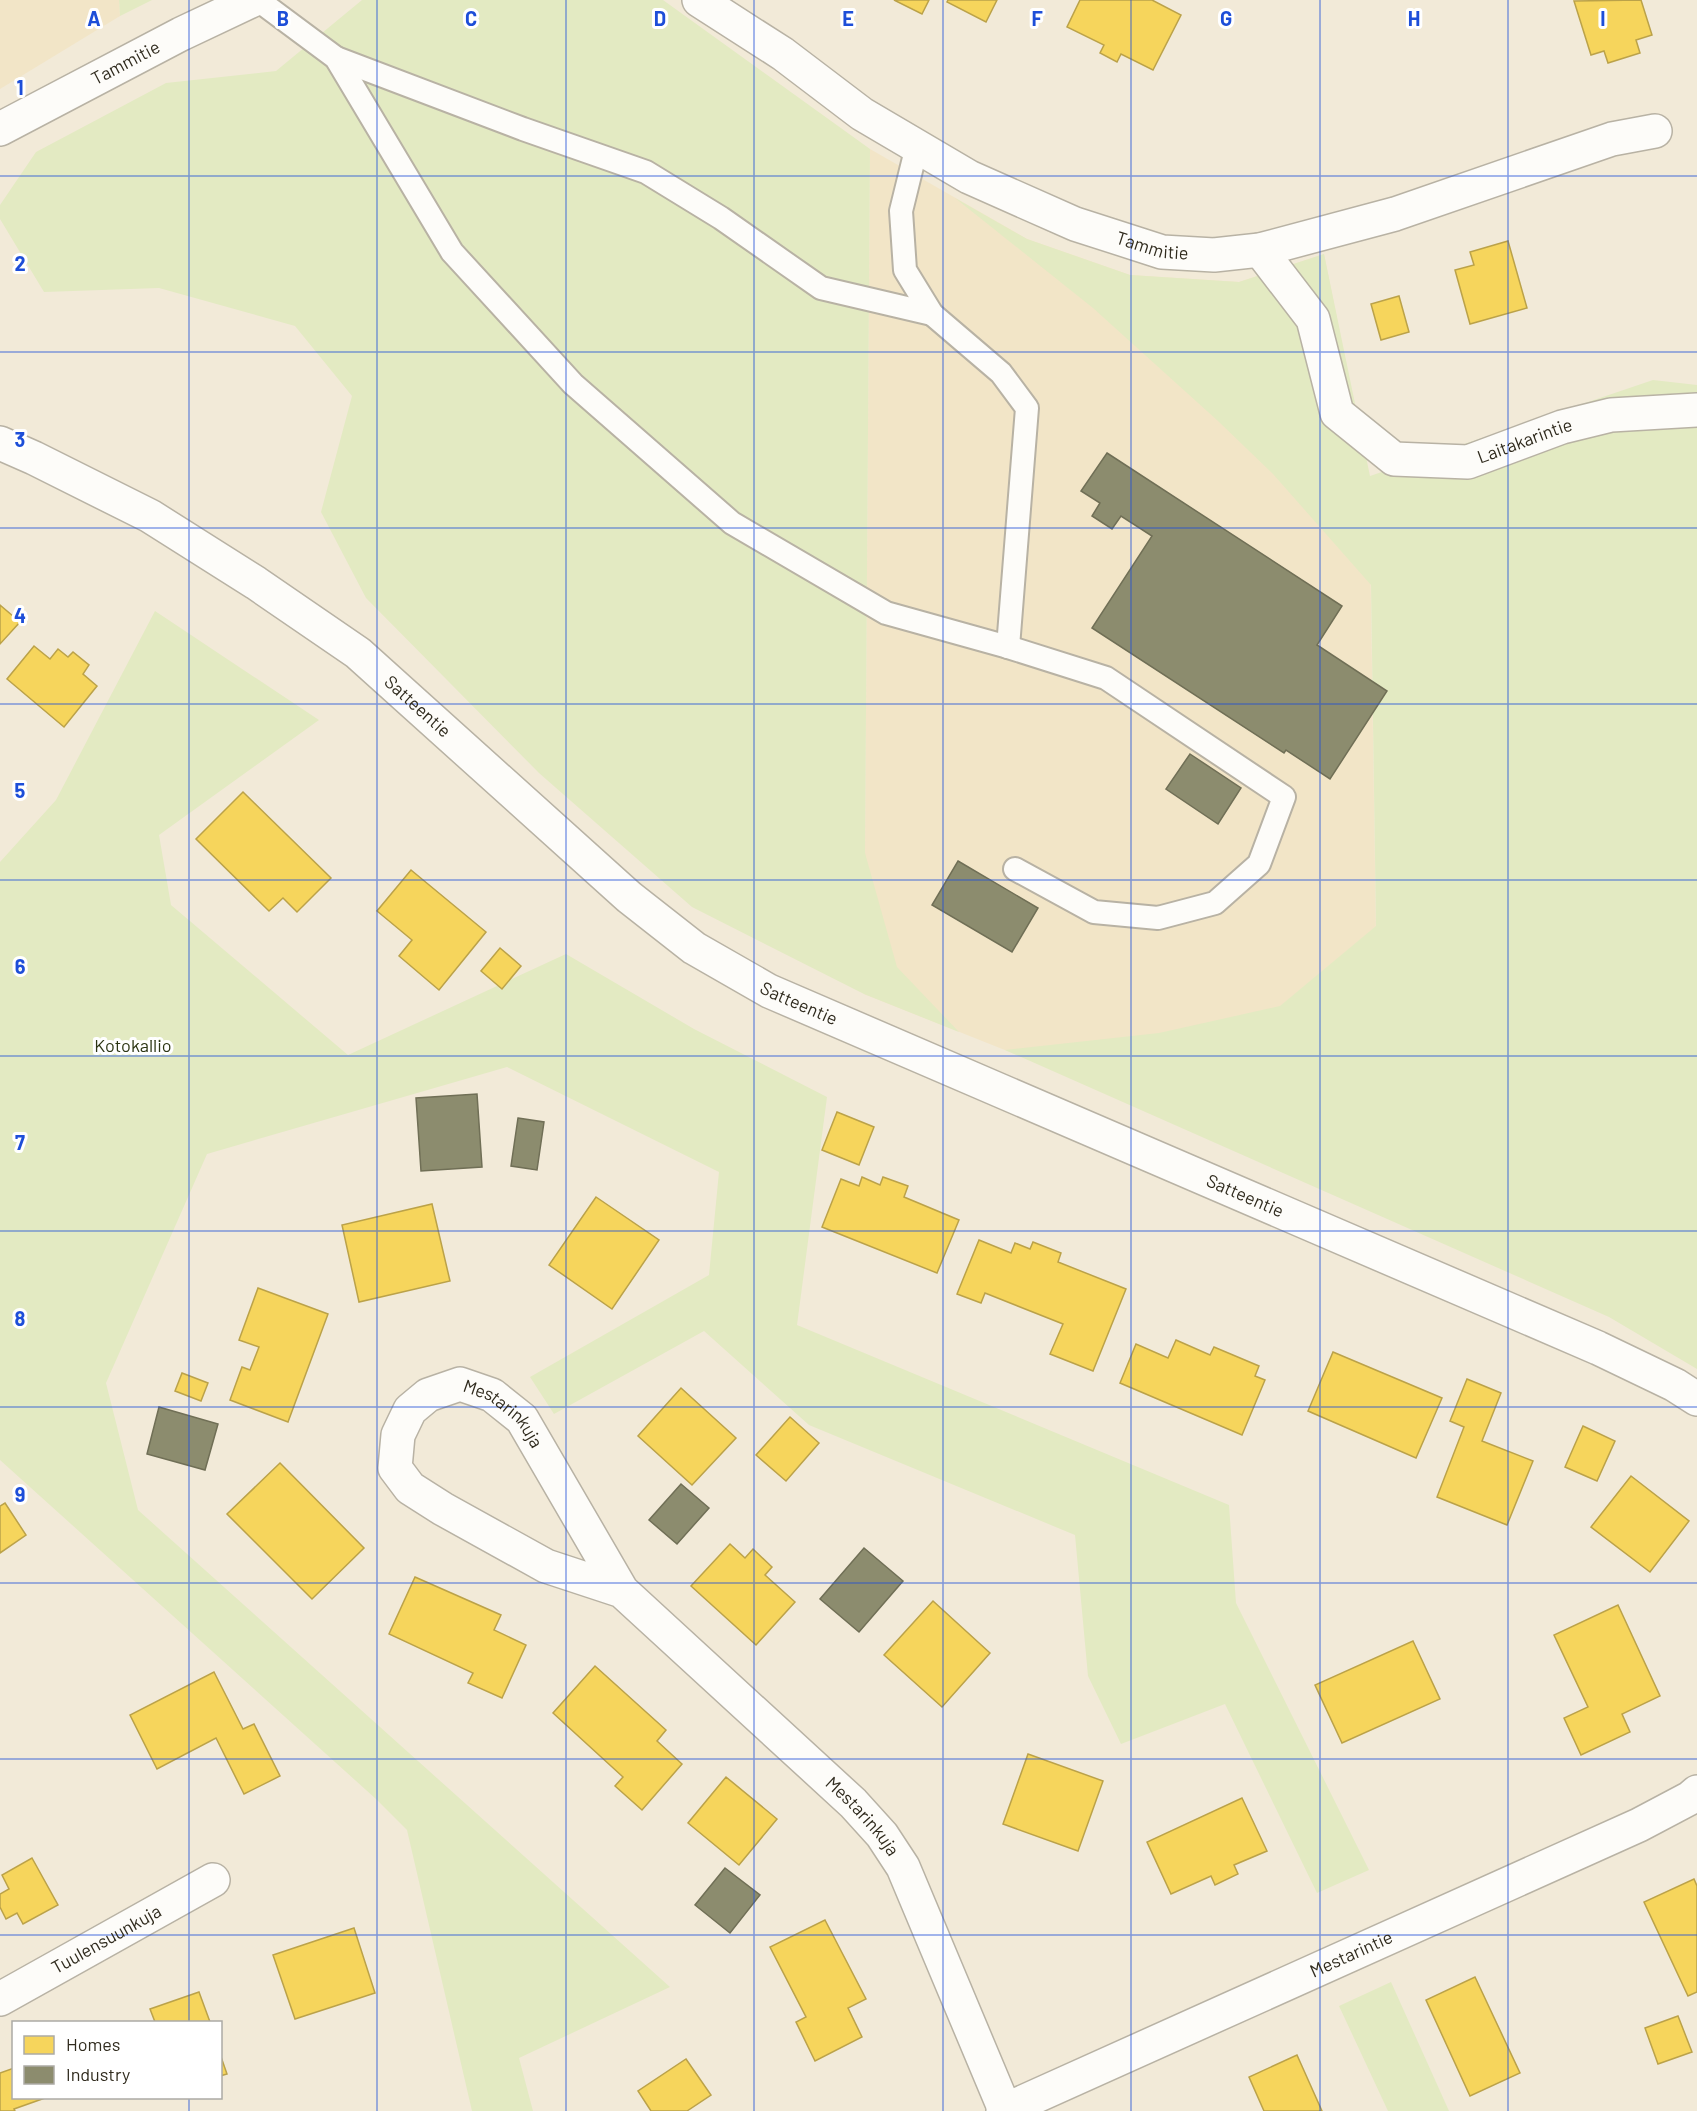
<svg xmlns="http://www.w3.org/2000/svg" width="1697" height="2111" font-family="Barlow,sans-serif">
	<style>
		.built { fill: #f2e5c7 }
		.green { fill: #e3eac2 }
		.homes { fill: #f6d55c; stroke: #bba249; stroke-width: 1.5 }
		.industry { fill: #8c8c6e; stroke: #706f56; stroke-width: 1.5 }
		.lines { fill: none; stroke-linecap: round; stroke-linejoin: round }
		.service-casing { stroke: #b8b2a4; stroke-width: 26 }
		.minor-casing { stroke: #b8b2a4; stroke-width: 36 }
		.service { stroke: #fdfcf9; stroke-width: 22 }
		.minor { stroke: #fdfcf9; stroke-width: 33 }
		.grid { fill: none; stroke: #1d4ed8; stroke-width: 1.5; stroke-opacity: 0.55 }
		.labels { text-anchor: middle; stroke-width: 6; stroke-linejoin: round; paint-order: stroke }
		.street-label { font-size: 18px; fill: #302b1e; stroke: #fff }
		.park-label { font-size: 18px; fill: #2c3513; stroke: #fff }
		.grid-label { font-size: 20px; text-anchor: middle; font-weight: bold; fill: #1d4ed8; stroke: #fff; stroke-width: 6; stroke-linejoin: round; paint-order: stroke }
	</style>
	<rect width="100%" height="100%" fill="#f2ead8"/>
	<!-- built -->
	<g class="built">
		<polygon points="0,0 119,0 120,16 0,89"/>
		<polygon points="870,149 1027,239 1130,275 1239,282 1324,254 1369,476 1380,1199 864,994"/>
	</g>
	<!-- green -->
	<g class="green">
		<polygon points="119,0 152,0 120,16"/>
		<polygon points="362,0 663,0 870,149 865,853 897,967 959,1032 864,994 692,907 539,773 366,598 321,512 352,396 295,326 159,288 44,292 0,219 0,205 36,152 166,83 276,71"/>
		<polygon points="955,198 1027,239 1130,275 1239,282 1324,254 1370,476 1653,380 1697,385 1697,1369 1609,1317 1005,1050 1159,1033 1280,1006 1376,926 1371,585 1273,474 1218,421 1093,308"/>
		<polygon points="155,611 319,720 159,835 171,905 348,1055 566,954 694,1029 827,1097 797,1325 1229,1505 1236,1603 1369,1870 1317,1893 1225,1704 1121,1744 1088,1676 1075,1535 809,1425 704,1331 554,1414 530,1377 709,1275 719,1172 507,1067 207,1154 106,1383 138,1510 670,1987 519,2058 533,2111 472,2111 407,1830 376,1799 0,1460 0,862 56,800"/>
		<polygon points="1391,1982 1449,2111 1388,2111 1339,2006"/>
	</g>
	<!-- homes -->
	<g class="homes">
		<polygon points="894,0 929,0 922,14"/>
		<polygon points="948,0 997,0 986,22 947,2"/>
		<polygon points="1080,0 1152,0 1181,15 1153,70 1121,54 1117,62 1100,53 1104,45 1067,27"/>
		<polygon points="1641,0 1652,35 1636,40 1640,53 1608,63 1604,51 1591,55 1574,1"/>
		<polygon points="1508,241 1527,308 1470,324 1455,270 1474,265 1470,252"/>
		<polygon points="1399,296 1409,332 1381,340 1371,304"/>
		<polygon points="0,605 20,622 0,644"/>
		<polygon points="34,646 50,659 58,649 68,657 73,652 89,665 83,674 97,686 64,727 7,679"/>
		<polygon points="243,792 331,878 297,912 283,898 269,911 196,839"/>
		<polygon points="411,870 486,932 439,990 399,956 412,940 377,911"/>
		<polygon points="500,948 521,966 502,989 481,971"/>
		<polygon points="837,1112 874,1127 859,1165 822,1150"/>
		<polygon points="862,1177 880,1185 883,1177 908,1186 904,1197 959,1220 937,1273 822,1227 841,1179 859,1186"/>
		<polygon points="596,1197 659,1240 612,1309 549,1265"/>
		<polygon points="432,1204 450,1281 359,1302 342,1225"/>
		<polygon points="979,1240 1011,1253 1015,1243 1030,1249 1033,1242 1061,1253 1058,1262 1126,1289 1093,1371 1050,1354 1063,1324 985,1293 981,1303 957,1294"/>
		<polygon points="258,1288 328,1314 288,1422 230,1400 242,1367 250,1370 259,1347 239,1340"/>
		<polygon points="1176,1340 1210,1355 1214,1347 1259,1366 1255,1376 1265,1380 1242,1435 1120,1383 1136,1344 1168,1358"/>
		<polygon points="1333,1352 1442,1398 1416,1458 1308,1411"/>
		<polygon points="182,1373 208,1383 201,1401 175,1391"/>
		<polygon points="1467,1379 1501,1393 1482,1441 1533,1461 1507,1525 1437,1497 1464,1427 1450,1421"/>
		<polygon points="681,1388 736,1438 692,1485 638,1436"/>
		<polygon points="790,1417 819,1443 786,1481 756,1455"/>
		<polygon points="1583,1426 1615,1441 1597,1481 1565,1467"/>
		<polygon points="280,1463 364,1548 312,1599 227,1514"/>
		<polygon points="1631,1476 1689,1521 1650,1572 1591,1527"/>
		<polygon points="5,1503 26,1535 0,1553 0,1506"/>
		<polygon points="730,1544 745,1558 753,1549 772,1567 765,1575 795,1602 756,1645 691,1586"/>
		<polygon points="415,1577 501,1615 494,1630 526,1645 502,1698 468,1683 473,1673 389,1634"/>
		<polygon points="933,1601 990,1653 942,1707 884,1655"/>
		<polygon points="1618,1605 1660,1696 1622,1714 1630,1732 1581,1755 1564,1718 1588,1707 1554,1635"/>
		<polygon points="1413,1641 1440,1699 1342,1743 1315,1685"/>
		<polygon points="595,1666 666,1730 657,1741 682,1764 642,1810 615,1786 623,1777 553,1713"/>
		<polygon points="214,1672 243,1729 254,1724 280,1776 244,1794 216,1738 157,1769 130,1715"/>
		<polygon points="1028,1754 1103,1781 1078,1851 1003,1824"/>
		<polygon points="726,1777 777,1819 739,1865 688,1823"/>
		<polygon points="1242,1798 1267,1851 1234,1865 1238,1874 1215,1885 1211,1876 1171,1894 1147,1842"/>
		<polygon points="32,1858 58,1905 23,1924 17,1913 6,1919 0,1907 0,1894 9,1889 2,1875"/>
		<polygon points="1694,1879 1697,1886 1697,1992 1688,1996 1644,1902"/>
		<polygon points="825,1920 866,1999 848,2008 862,2037 815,2061 796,2022 806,2017 770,1947"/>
		<polygon points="354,1928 375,1993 295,2019 273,1955"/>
		<polygon points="1475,1977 1520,2073 1470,2096 1426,2000"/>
		<polygon points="199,1992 210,2022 155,2022 150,2009"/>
		<polygon points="1678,2016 1692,2052 1658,2064 1645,2028"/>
		<polygon points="220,2054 227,2074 220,2076"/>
		<polygon points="1297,2055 1322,2111 1264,2111 1249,2077"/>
		<polygon points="686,2059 711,2095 687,2111 651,2111 638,2091"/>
		<polygon points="14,2068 14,2098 45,2098 14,2109 15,2111 0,2111 0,2073"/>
	</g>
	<!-- industry -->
	<g class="industry">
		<polygon points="1107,453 1342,606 1317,645 1387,691 1330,779 1286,750 1284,753 1092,628 1152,536 1121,516 1112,529 1092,516 1100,503 1081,491"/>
		<polygon points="1190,754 1241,788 1218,824 1166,789"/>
		<polygon points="958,861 1038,908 1012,952 932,905"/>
		<polygon points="477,1094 482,1167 421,1171 416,1098"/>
		<polygon points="518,1118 544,1122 537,1170 511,1166"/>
		<polygon points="159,1407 218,1424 205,1470 147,1454"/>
		<polygon points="681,1484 709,1508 677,1544 649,1520"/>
		<polygon points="864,1548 903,1581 859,1632 820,1599"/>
		<polygon points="725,1868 760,1895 730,1933 695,1905"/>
	</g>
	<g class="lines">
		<defs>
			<g id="service">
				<polyline points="258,0 336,58 452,252 573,384 732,523 886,613 1008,647 1106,678 1284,797 1259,864 1215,903 1158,918 1094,912 1015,869"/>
				<polyline points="336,58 523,129 646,172 721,218 821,288 932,314"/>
				<polyline points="917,146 901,211 905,270 932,314 1001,373 1027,408 1008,647"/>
			</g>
			<g id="minor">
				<path id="s1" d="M699 0 783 54 862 114 969 177 1075 224 1162 252 1214 255 1260 250 1395 214 1612 139 1655 131"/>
				<path id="s2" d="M0 129 181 34 253 0"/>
				<path id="s3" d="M1260 250 1313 319 1337 413 1394 459 1468 462 1562 427 1611 415 1697 410"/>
				<path id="s4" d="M0 443 34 458 150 516 256 583 358 653 629 897 694 948 769 991 1598 1348 1675 1385 1697 1399"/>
				<path id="s5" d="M622 1591 546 1566 443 1509 410 1488 395 1468 398 1435 410 1410 428 1395 460 1384 492 1395 522 1419 622 1591 853 1803 882 1835 903 1867 1005 2110"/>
				<path id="s6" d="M0 1999 213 1880"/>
				<path id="s7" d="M1003 2111 1639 1825 1690 1798 1697 1792"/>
			</g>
		</defs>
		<!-- service casing -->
		<use href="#service" class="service-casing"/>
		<!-- minor casing -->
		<use href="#minor" class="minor-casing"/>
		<!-- service -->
		<use href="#service" class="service"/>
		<!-- minor -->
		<use href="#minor" class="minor"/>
	</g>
	<!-- grid -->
	<path class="grid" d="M189 0V2022M377 0V2111M566 0V2111M754 0V2111M943 0V2111M1131 0V2111M1320 0V2111M1508 0V2111M0 176H1697M0 352H1697M0 528H1697M0 704H1697M0 880H1697M0 1056H1697M0 1231H1697M0 1407H1697M0 1583H1697M0 1759H1697M0 1935H1697M189 2098V2111"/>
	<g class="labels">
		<!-- street labels -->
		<g class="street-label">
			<text dy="6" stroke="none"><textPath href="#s2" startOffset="142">Tammitie</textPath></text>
			<text dy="6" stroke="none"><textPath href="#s1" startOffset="520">Tammitie</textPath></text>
			<text dy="6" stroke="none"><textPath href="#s3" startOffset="392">Laitakarintie</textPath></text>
			<text dy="6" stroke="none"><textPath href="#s4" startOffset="496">Satteentie</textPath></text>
			<text dy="6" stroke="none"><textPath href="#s4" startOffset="982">Satteentie</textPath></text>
			<text dy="6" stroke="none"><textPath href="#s4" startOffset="1468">Satteentie</textPath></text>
			<text dy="6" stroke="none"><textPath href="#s5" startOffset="434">Mestarinkuja</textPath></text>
			<text dy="6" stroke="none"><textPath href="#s5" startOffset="981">Mestarinkuja</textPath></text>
			<text dy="6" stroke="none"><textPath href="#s6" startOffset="122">Tuulensuunkuja</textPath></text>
			<text dy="6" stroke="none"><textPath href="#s7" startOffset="382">Mestarintie</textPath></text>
		</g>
		<!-- park labels -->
		<g class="park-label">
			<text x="133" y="1052">Kotokallio</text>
		</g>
	</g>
	<g class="grid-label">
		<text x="94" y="26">A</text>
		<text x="283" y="26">B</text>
		<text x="471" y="26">C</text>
		<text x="660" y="26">D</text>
		<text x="848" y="26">E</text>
		<text x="1037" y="26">F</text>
		<text x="1226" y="26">G</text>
		<text x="1414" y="26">H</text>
		<text x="1603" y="26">I</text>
		<text x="20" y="95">1</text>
		<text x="20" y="271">2</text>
		<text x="20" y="447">3</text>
		<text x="20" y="623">4</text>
		<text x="20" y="798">5</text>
		<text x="20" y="974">6</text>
		<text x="20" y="1150">7</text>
		<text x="20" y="1326">8</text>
		<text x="20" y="1502">9</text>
	</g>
	<!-- legend -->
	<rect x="12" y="2021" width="210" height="78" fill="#ffffff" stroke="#acaaa5" stroke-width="1.5"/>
	<rect x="24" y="2036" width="30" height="18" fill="#f6d55c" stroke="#acaaa5" stroke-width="1.5"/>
	<text x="66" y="2051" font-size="18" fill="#302b1e">Homes</text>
	<rect x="24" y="2066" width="30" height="18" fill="#8c8c6e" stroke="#acaaa5" stroke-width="1.5"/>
	<text x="66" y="2081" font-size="18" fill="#302b1e">Industry</text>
</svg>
